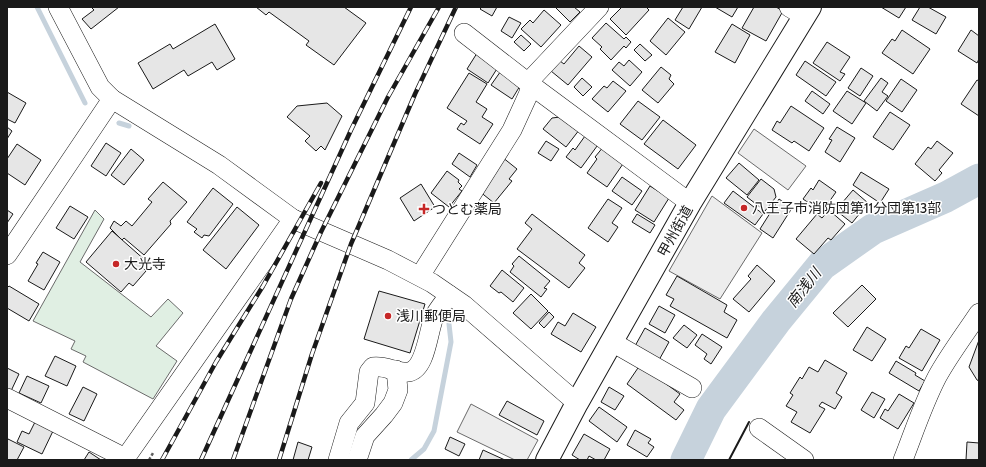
<svg xmlns="http://www.w3.org/2000/svg" width="986" height="467" font-family="Cabin,'Noto Sans JP',sans-serif">
	<style>
		.green { fill: #e0efe3; stroke: #6a6a6a }
		.parking { fill: #ededed; stroke: #6a6a6a }
		.lines { fill: none; stroke-linecap: round; stroke-linejoin: round }
		.stream { stroke: #c6d2dc; stroke-width: 5 }
		.river { stroke: #c6d2dc; stroke-width: 31 }
		.building { fill: #e6e6e6; stroke: #1a1a1a }
		.minor-casing { stroke: #1a1a1a; stroke-width: 20 }
		.highway-casing { stroke: #1a1a1a; stroke-width: 24 }
		.path { stroke: #5f5f5f; stroke-width: 2.5; stroke-dasharray: 3 2; stroke-linecap: butt }
		.minor { stroke: #fff; stroke-width: 19 }
		.highway { stroke: #fff; stroke-width: 22 }
		.rail-casing { stroke: #1a1a1a; stroke-width: 4.5 }
		.rail { stroke: #fff; stroke-width: 3; stroke-dasharray: 9; stroke-linecap: butt }
		.wall { stroke: #1a1a1a; stroke-width: 2 }
		.poi-dot { fill: #c62828; stroke: #fff; stroke-width: 1.5 }
		.labels { text-anchor: middle; stroke-width: 3; stroke-linejoin: round; paint-order: stroke }
		.poi-label { font-size: 14px; fill: #1a1a1a; stroke: #fff; text-anchor: start }
		.street-label { font-size: 14px; fill: #1a1a1a; stroke: #fff }
		.water-label { font-size: 15px; font-style: italic; fill: #1a1a1a; stroke: #fff }
	</style>
	<rect width="100%" height="100%" fill="#fff"/>
	<!-- green -->
	<polygon class="green" points="95,210 104,219 80,262 151,317 168,299 183,313 156,346 177,361 153,399 83,362 86,356 71,349 75,341 33,321"/>
	<!-- parking -->
	<g class="parking">
		<polygon points="754,129 806,166 788,190 738,153"/>
		<polygon points="712,196 762,233 720,299 669,271"/>
		<polygon points="471,404 538,440 527,460 515,460 457,432"/>
	</g>
	<g class="lines">
		<!-- stream -->
		<g class="stream">
			<polyline points="37,7 85,103"/>
			<polyline points="119,123 129,126"/>
			<polyline points="411,460 424,449 434,431 451,342 449,324"/>
		</g>
		<!-- river -->
		<polyline class="river" points="686,460 711,409 776,321 822,265 873,229 946,197 979,179"/>
	</g>
	<!-- building -->
	<g class="building">
		<polygon points="91,7 119,7 91,29 82,19 94,10"/>
		<polygon points="256,7 344,7 366,23 334,65 306,45 309,41 269,12 266,15"/>
		<polygon points="482,7 497,7 492,16 480,9"/>
		<polygon points="555,7 574,7 580,12 570,22"/>
		<polygon points="622,7 646,7 649,10 626,35 610,19"/>
		<polygon points="683,7 702,7 689,29 675,20"/>
		<polygon points="715,7 738,7 732,17"/>
		<polygon points="754,7 776,7 783,11 766,41 742,28"/>
		<polygon points="881,7 906,7 899,18"/>
		<polygon points="920,7 928,7 946,17 936,34 912,20"/>
		<polygon points="544,10 561,25 541,47 521,29 530,20 533,23"/>
		<polygon points="509,17 521,23 512,38 501,31"/>
		<polygon points="668,18 685,32 666,55 650,41"/>
		<polygon points="606,23 624,39 626,37 631,42 626,48 624,46 611,60 600,49 602,47 592,38"/>
		<polygon points="215,24 235,59 217,70 212,62 188,76 184,70 153,89 138,63 170,44 173,49"/>
		<polygon points="732,24 750,35 735,63 715,52"/>
		<polygon points="902,30 930,49 913,74 882,53 892,39 895,41"/>
		<polygon points="971,30 979,36 979,59 977,63 958,51"/>
		<polygon points="521,35 531,44 524,51 514,42"/>
		<polygon points="827,42 850,57 840,72 845,74 840,81 813,63"/>
		<polygon points="640,44 652,55 645,61 634,50"/>
		<polygon points="579,46 592,57 568,85 551,71 560,61 564,64"/>
		<polygon points="479,50 500,64 488,83 467,69"/>
		<polygon points="629,60 642,72 630,86 612,70 619,62 624,66"/>
		<polygon points="805,61 836,82 826,96 796,75"/>
		<polygon points="661,67 671,75 669,79 674,84 658,103 642,90"/>
		<polygon points="503,68 523,81 512,99 491,85"/>
		<polygon points="861,68 873,76 860,96 848,88"/>
		<polygon points="469,73 487,84 476,102 487,109 482,117 493,124 480,144 457,129 461,123 464,125 467,121 447,108"/>
		<polygon points="582,78 592,87 583,96 574,87"/>
		<polygon points="881,78 888,83 882,92 888,96 877,111 864,101"/>
		<polygon points="901,79 917,90 902,112 886,101"/>
		<polygon points="977,80 979,81 979,116 961,104"/>
		<polygon points="613,81 626,91 608,112 592,99 604,86 607,88"/>
		<polygon points="812,91 830,104 823,114 805,101"/>
		<polygon points="847,91 866,103 852,124 833,111"/>
		<polygon points="7,92 26,103 15,123 7,119"/>
		<polygon points="638,101 660,117 642,140 620,124"/>
		<polygon points="327,103 342,116 325,150 321,146 316,151 305,141 310,136 287,117 297,106"/>
		<polygon points="791,106 824,128 809,151 794,141 792,143 772,130 777,121 780,123"/>
		<polygon points="890,112 910,125 893,150 873,137"/>
		<polygon points="560,117 583,125 566,147 543,129 552,118"/>
		<polygon points="663,120 696,145 678,169 644,144"/>
		<polygon points="7,127 12,131 7,139"/>
		<polygon points="837,127 855,138 840,162 825,152 832,140 829,139"/>
		<polygon points="590,129 600,142 581,168 566,157 573,148 575,150"/>
		<polygon points="546,141 559,149 551,161 538,153"/>
		<polygon points="937,141 953,153 939,170 942,173 935,181 915,164 928,147 931,149"/>
		<polygon points="106,143 121,153 106,176 91,166"/>
		<polygon points="17,144 41,160 25,185 7,173 7,159"/>
		<polygon points="604,146 625,161 607,187 587,173 597,159 595,157"/>
		<polygon points="131,149 144,160 124,185 111,175"/>
		<polygon points="459,153 477,165 470,177 452,164"/>
		<polygon points="502,157 517,169 509,179 512,181 494,203 479,191"/>
		<polygon points="739,163 759,180 747,195 726,178"/>
		<polygon points="447,171 459,180 458,182 462,186 459,189 462,191 449,207 431,193"/>
		<polygon points="861,172 889,189 880,203 853,185"/>
		<polygon points="622,177 642,191 632,205 612,191"/>
		<polygon points="761,179 774,189 776,197 765,211 747,197"/>
		<polygon points="819,180 836,192 822,212 803,199 811,188 813,190"/>
		<polygon points="163,182 187,202 170,221 171,224 144,255 124,238 122,240 110,228 114,221 121,226 126,221 132,226 152,202 148,199"/>
		<polygon points="421,184 435,207 414,221 400,198"/>
		<polygon points="650,186 669,198 654,222 635,210"/>
		<polygon points="213,188 233,204 209,236 204,235 202,238 194,232 197,229 187,222"/>
		<polygon points="853,190 868,203 852,223 838,212 844,204 842,203"/>
		<polygon points="733,191 763,214 755,225 724,203"/>
		<polygon points="608,199 622,208 612,223 618,227 608,242 588,228"/>
		<polygon points="779,199 792,208 773,238 760,229"/>
		<polygon points="70,206 88,217 74,239 56,228"/>
		<polygon points="237,207 259,225 226,269 203,250"/>
		<polygon points="7,210 13,214 7,223"/>
		<polygon points="829,210 845,224 831,240 828,238 814,254 796,239 817,214 822,218"/>
		<polygon points="532,214 585,255 579,263 585,268 569,288 517,249 532,229 525,223"/>
		<polygon points="637,214 655,225 650,233 632,222"/>
		<polygon points="112,231 146,261 141,266 146,271 133,286 129,283 121,292 86,262"/>
		<polygon points="43,252 60,262 44,290 28,281 38,264 36,263"/>
		<polygon points="519,256 550,281 544,288 547,289 541,297 510,272 514,266 512,264"/>
		<polygon points="757,265 775,281 749,312 733,299 751,279 748,276"/>
		<polygon points="502,270 524,288 513,302 501,292 499,293 490,286"/>
		<polygon points="677,276 727,305 724,312 737,320 727,338 670,306 674,299 666,295"/>
		<polygon points="862,285 876,299 848,327 833,313"/>
		<polygon points="9,286 39,304 29,321 7,308 7,288"/>
		<polygon points="379,291 425,304 410,353 364,339"/>
		<polygon points="531,294 548,311 531,329 513,313"/>
		<polygon points="659,306 675,315 665,333 649,324"/>
		<polygon points="549,312 554,317 544,328 539,323"/>
		<polygon points="573,313 596,327 581,352 551,334 558,322 565,326"/>
		<polygon points="684,325 697,335 687,348 673,338"/>
		<polygon points="867,327 886,339 872,361 853,350"/>
		<polygon points="645,328 669,342 659,360 635,346"/>
		<polygon points="921,329 940,340 922,371 899,358 906,346 909,348"/>
		<polygon points="702,334 722,347 711,364 704,359 707,354 695,345"/>
		<polygon points="979,340 979,381 977,380 969,367"/>
		<polygon points="55,356 76,366 67,386 45,376"/>
		<polygon points="825,360 847,373 836,393 842,397 835,409 822,402 819,406 825,409 810,433 791,422 797,412 786,406 793,395 790,393 800,377 802,379 809,367 818,372"/>
		<polygon points="896,361 916,373 915,375 925,381 919,391 889,373"/>
		<polygon points="640,365 680,394 674,402 684,410 676,420 627,384"/>
		<polygon points="7,368 19,374 11,391 7,389"/>
		<polygon points="27,376 49,386 41,403 19,393"/>
		<polygon points="83,387 97,394 84,421 69,414"/>
		<polygon points="609,387 624,396 615,410 601,402"/>
		<polygon points="872,392 885,399 874,418 861,410"/>
		<polygon points="899,394 914,403 898,429 880,418 885,409 888,411"/>
		<polygon points="507,401 544,421 537,435 499,415"/>
		<polygon points="599,407 627,427 617,442 589,421"/>
		<polygon points="35,422 53,431 42,454 17,442 22,431 29,434"/>
		<polygon points="635,430 651,439 648,443 654,447 647,457 627,445"/>
		<polygon points="584,434 610,449 604,460 596,460 589,456 587,460 580,460 572,455"/>
		<polygon points="450,437 465,444 459,456 445,449"/>
		<polygon points="8,439 24,447 17,460 7,460 7,441"/>
		<polygon points="298,442 312,447 308,460 293,460"/>
		<polygon points="967,442 979,443 979,460 966,460"/>
		<polygon points="483,450 505,460 479,460"/>
		<polygon points="89,452 101,460 84,460"/>
	</g>
	<g class="lines">
		<defs>
			<g id="minor">
				<polyline points="58,7 100,87 112,99 219,165 293,219 388,260 432,283 464,305 577,403"/>
				<polyline points="789,7 804,16"/>
				<polyline points="464,33 531,85 690,203"/>
				<polyline points="7,255 112,99"/>
				<polyline points="420,276 512,130 528,95 534,76 599,7"/>
				<polyline points="612,342 692,388"/>
				<polyline points="7,398 125,458"/>
				<polyline points="759,428 804,460"/>
				<polyline points="124,460 293,219"/>
				<path d="M338 460 349 423 365 403 369 372 373 367C386 365 398 374 409 372 427 368 428 328 435 315 439 308 445 301 449 295"/>
				<polyline points="357,460 365,436 384,415 393,403 398,390 396,370"/>
				<path d="M903 460C914 432 923 404 937 377 949 355 965 334 979 313"/>
			</g>
			<polyline id="highway" points="547,460 577,403 690,203 810,7"/>
		</defs>
		<!-- minor casing -->
		<use href="#minor" class="minor-casing"/>
		<!-- highway casing -->
		<use href="#highway" class="highway-casing"/>
		<!-- path -->
		<polyline class="path" points="149,460 153,453"/>
		<!-- minor -->
		<use href="#minor" class="minor"/>
		<!-- highway -->
		<use href="#highway" class="highway"/>
		<defs>
			<g id="rail">
				<polyline points="162,460 216,362 263,286 321,183"/>
				<polyline points="201,460 351,130 411,7"/>
				<polyline points="233,460 291,299 321,232 388,97 439,7"/>
				<polyline points="279,460 312,354 351,244 415,94 456,7"/>
			</g>
		</defs>
		<!-- rail casing -->
		<use href="#rail" class="rail-casing"/>
		<!-- rail -->
		<use href="#rail" class="rail"/>
		<!-- wall -->
		<polyline class="wall" points="729,460 749,422"/>
	</g>
	<!-- markers -->
	<g class="poi-dot">
		<circle cx="744" cy="208" r="4"/>
		<path d="M422 203h4v4h4v4h-4v4h-4v-4h-4v-4h4z"/>
		<circle cx="116" cy="264" r="4"/>
		<circle cx="388" cy="316" r="4"/>
	</g>
	<g class="labels">
		<!-- poi labels -->
		<g class="poi-label">
			<text x="752" y="213">八王子市消防団第11分団第13部</text>
			<text x="432" y="214">つとむ薬局</text>
			<text x="124" y="269">大光寺</text>
			<text x="396" y="321">浅川郵便局</text>
		</g>
		<!-- street labels -->
		<g class="street-label">
			<text transform="translate(675 231) rotate(-61)" y="5">甲州街道</text>
		</g>
		<!-- water labels -->
		<g class="water-label">
			<text transform="translate(804 288) rotate(-52)" y="5">南浅川</text>
		</g>
	</g>
	<!-- border -->
	<rect width="986" height="467" fill="none" stroke="#1a1a1a" stroke-width="16"/>
</svg>
